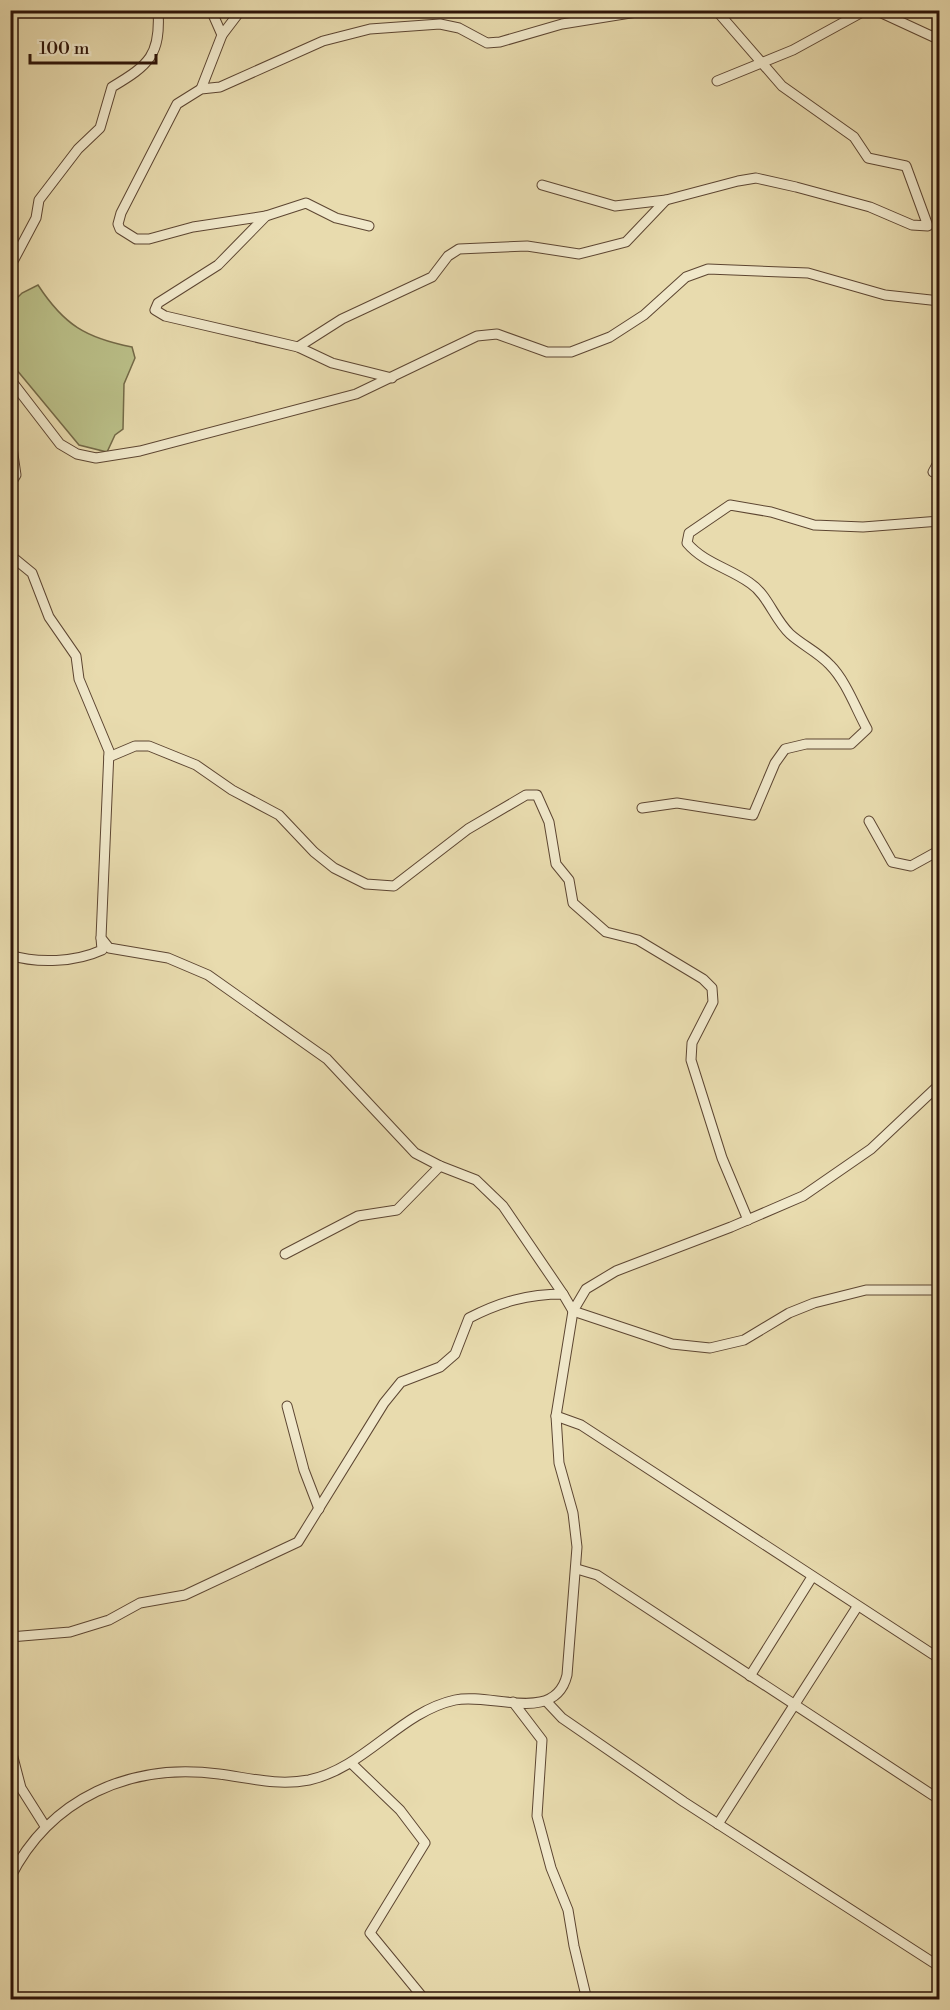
<svg xmlns="http://www.w3.org/2000/svg" width="950" height="2010" font-family="'Libre Bodoni',serif">
	<style>
		.green { fill: #babf88; stroke: #746a48; stroke-width: 1.5 }
		.lines { fill: none; stroke-linecap: round; stroke-linejoin: round }
		.minor-casing { stroke: #5d4632; stroke-width: 11 }
		.minor { stroke: #f0e8ca; stroke-width: 9 }
	</style>
	<rect width="100%" height="100%" fill="#e8dbae"/>
	<filter id="stains"><feTurbulence type="fractalNoise" baseFrequency=".00333" numOctaves="4"/><feColorMatrix values="0 0 0 0 .2 0 0 0 0 .09 0 0 0 0 .02 0 0 0 .5 -.17"/></filter>
	<radialGradient id="worn" r=".72"><stop offset=".6" stop-color="#630" stop-opacity="0"/><stop offset="1" stop-color="#630" stop-opacity=".3"/></radialGradient>
	<!-- green -->
	<path class="green" d="M38 285C64 325 86 338 132 347L135 358 124 384 123 429 115 435 107 452 79 445 11 363V304L22 293Z"/>
	<g class="lines">
		<defs>
			<g id="minor">
				<polyline points="211,10 222,35"/>
				<polyline points="875,10 940,40"/>
				<polyline points="717,81 793,50 866,10"/>
				<polyline points="201,89 222,35 241,10"/>
				<polyline points="542,185 615,206 666,200"/>
				<polyline points="266,216 193,227 149,239 136,239 120,229 118,224 121,213 177,104 201,89 220,87 323,41 370,29 440,24 459,28 487,43 500,42 562,24 649,10"/>
				<polyline points="369,226 336,218 306,203 266,216 218,265 158,303 155,310 165,316 298,347 332,363 392,378"/>
				<path d="M10 267 36 218 39 200 78 149 100 128 112 87C149 65 161 55 158 10"/>
				<polyline points="298,347 342,319 432,277 448,256 459,249 527,246 579,254 626,242 666,200 738,181 756,178 796,187 870,207 912,225 928,226 906,166 868,158 854,137 782,86 716,10"/>
				<polyline points="10,379 60,444 77,454 96,458 140,451 356,394 477,336 497,334 547,352 571,352 610,337 644,315 686,277 708,269 808,273 885,295 940,301"/>
				<polyline points="10,434 16,475 10,485"/>
				<polyline points="933,472 940,459"/>
				<polyline points="10,555 32,573 49,617 76,656 79,679 109,751 101,938 109,948 168,958 208,975 327,1059 415,1153 440,1166 476,1180 503,1206 563,1294"/>
				<polyline points="109,757 135,746 149,746 196,765 232,790 279,815 314,852 334,868 366,884 394,886 468,829 526,795 537,795 549,822 556,864 569,880 573,903 606,932 638,940 703,979 712,988 713,1002 692,1043 691,1060 722,1158 748,1220"/>
				<path d="M642 808 677 803 753 815 775 763 785 749 806 744H851L867 729C856 709 846 681 830 665 818 652 802 645 790 634 774 619 768 595 750 583 729 568 704 563 687 543L689 533 730 505 771 512 814 525 863 527 940 521"/>
				<polyline points="869,821 892,862 911,866 940,850"/>
				<path d="M10 955C38 964 76 962 102 950L101 938"/>
				<polyline points="285,1254 358,1216 397,1210 440,1166"/>
				<polyline points="287,1406 304,1470 319,1509"/>
				<polyline points="556,1416 581,1425 940,1659"/>
				<polyline points="577,1569 597,1575 940,1800"/>
				<path d="M10 1637 70 1632 109 1620 140 1603 185 1595 298 1542 384 1403 401 1382 440 1367 455 1354 469 1318C500 1302 528 1294 563 1294L573 1311 672 1344 710 1348 744 1340 789 1313 814 1303 866 1290H940"/>
				<polyline points="750,1676 812,1577"/>
				<polyline points="513,1702 542,1740 537,1816 551,1868 568,1910 574,1946 587,2000"/>
				<polyline points="547,1702 562,1718 684,1802 940,1967"/>
				<polyline points="10,1746 21,1788 45,1826"/>
				<polyline points="351,1763 400,1810 425,1843 370,1933 425,2000"/>
				<polyline points="718,1824 857,1607"/>
				<path d="M10 1878C50 1798 131 1762 219 1774 250 1778 277 1786 309 1780 365 1768 400 1712 455 1700 491 1692 555 1725 567 1675L577 1547 573 1513 559 1463 556 1416 573 1311 586 1289 616 1271 731 1227 803 1196 871 1149 940 1084"/>
			</g>
		</defs>
		<!-- minor casing -->
		<use href="#minor" class="minor-casing"/>
		<!-- minor -->
		<use href="#minor" class="minor"/>
	</g>
	<!-- margin -->
	<rect width="950" height="2010" fill="none" stroke="#e8dbae" stroke-width="36"/>
	<rect x="12" y="12" width="926" height="1986" fill="none" stroke="#2f1509" stroke-width="3"/>
	<rect x="18" y="18" width="914" height="1974" fill="none" stroke="#2f1509" stroke-width="1.5"/>
	<!-- scale -->
	<path d="M30 54v9h126v-9" fill="none" stroke="#2f1509" stroke-width="3"/>
	<text x="39" y="54" font-size="18" fill="#2f1509" stroke="#f0e8ca" stroke-width="4.5" paint-order="stroke">100 m</text>
	<rect width="100%" height="100%" filter="url(#stains)"/>
	<rect width="100%" height="100%" fill="url(#worn)"/>
</svg>
